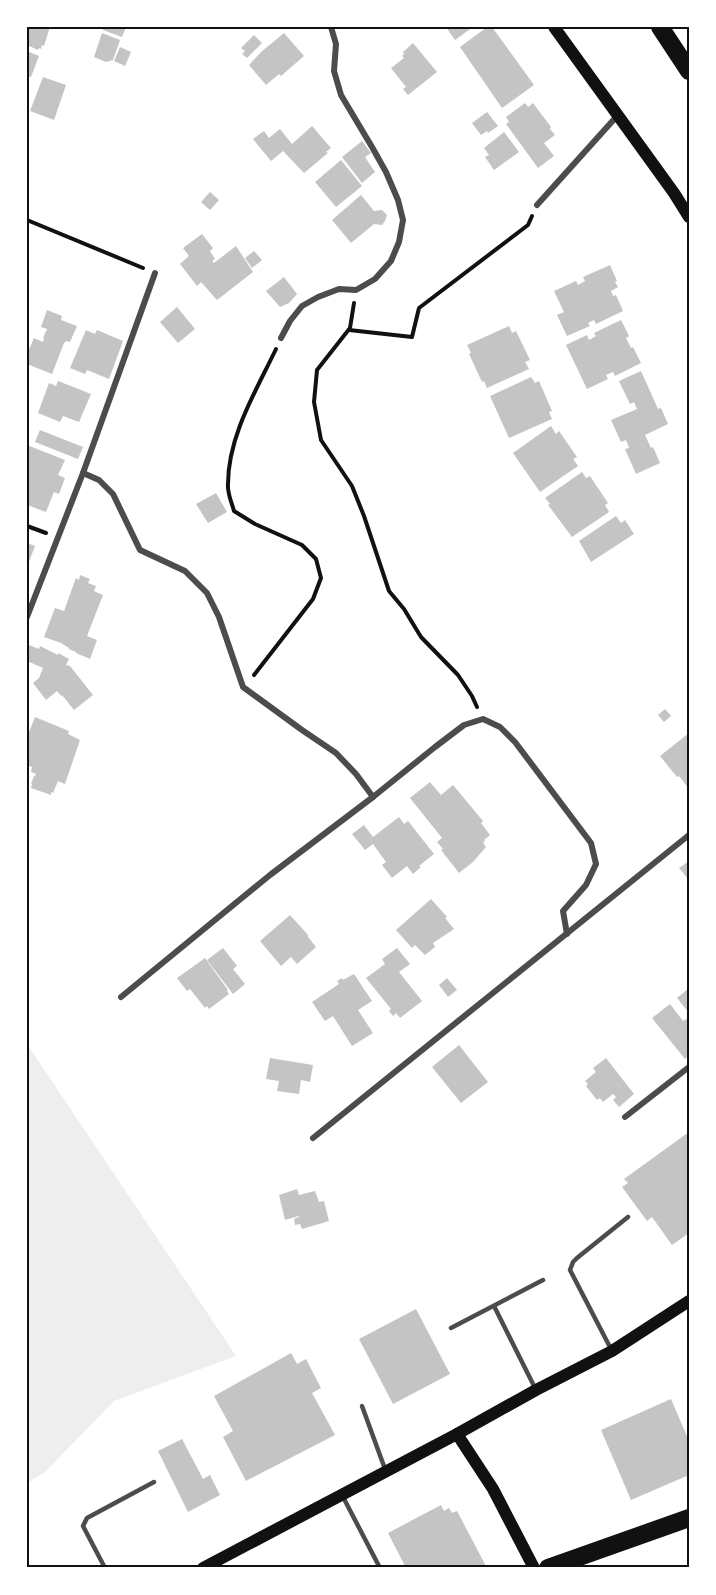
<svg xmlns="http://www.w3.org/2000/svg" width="716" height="1595" font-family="Mulish,sans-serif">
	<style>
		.green { fill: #eee }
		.building { fill: #c4c4c4 }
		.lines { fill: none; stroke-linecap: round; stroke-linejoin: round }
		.path { stroke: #111; stroke-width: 4 }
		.service { stroke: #4c4c4c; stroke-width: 4.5 }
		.minor { stroke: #4c4c4c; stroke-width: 6 }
		.secondary { stroke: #111; stroke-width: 12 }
		.motorway { stroke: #111; stroke-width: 18 }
		.neatline { fill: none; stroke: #111; stroke-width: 2 }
	</style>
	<rect width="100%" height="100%" fill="#fff"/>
	<!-- green -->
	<polygon class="green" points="27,1044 236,1356 114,1401 45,1472 27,1483"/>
	<!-- building -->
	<g class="building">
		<polygon points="29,27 50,27 44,46 42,45 41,49 39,48 38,50 27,45 27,31"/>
		<polygon points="104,27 126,27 122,37 103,30"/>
		<polygon points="446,27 473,27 455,40"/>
		<polygon points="487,27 492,27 534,85 502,108 460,47"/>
		<polygon points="102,33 120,40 113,60 106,62 94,57"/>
		<polygon points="284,33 304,56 281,76 279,74 266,85 249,65 261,52"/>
		<polygon points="254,35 262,43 247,58 242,54 245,51 241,48"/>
		<polygon points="413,43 437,72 408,95 403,89 406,87 391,68 404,58 402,56 404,54 403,52"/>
		<polygon points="120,47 131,52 125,66 114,61"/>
		<polygon points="27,51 39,56 31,77 27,76"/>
		<polygon points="43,77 66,85 54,120 30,111"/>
		<polygon points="525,103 528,107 533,103 551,127 550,129 555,135 544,143 554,156 538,168 506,124 509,122 506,117"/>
		<polygon points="487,112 498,126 488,133 487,131 481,135 472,123"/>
		<polygon points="312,126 331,148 326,152 328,153 304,173 283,151 271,161 253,139 264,131 269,138 280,129 292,144"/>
		<polygon points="504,132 519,152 494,170 485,157 489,155 484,148"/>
		<polygon points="362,141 371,153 365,157 375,172 362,183 342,157"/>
		<polygon points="341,160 362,186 336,207 315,182"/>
		<polygon points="210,192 219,200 210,210 201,202"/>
		<polygon points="361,195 374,211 382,210 387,215 385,221 382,225 374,224 351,243 332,220"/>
		<polygon points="202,234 213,248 210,251 215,259 212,261 214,263 236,246 253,272 217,300 201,282 197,286 180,264 189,256 183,248"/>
		<polygon points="254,251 262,260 252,268 245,258"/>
		<polygon points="610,265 617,281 615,282 618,287 611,291 613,296 616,295 623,311 596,324 594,320 588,323 590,326 567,336 557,315 564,312 554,291 576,281 578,285 585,281 583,277"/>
		<polygon points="284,277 297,294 289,303 280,307 266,291"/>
		<polygon points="177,307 195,329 178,343 160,322"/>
		<polygon points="47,310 62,316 61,320 77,326 70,342 66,341 64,343 52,374 27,364 27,354 34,338 43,342 44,339 43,338 47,329 41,327"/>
		<polygon points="621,320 629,336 626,338 631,348 633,347 641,363 615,376 613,372 606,375 608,379 587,389 566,345 587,335 589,340 596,336 594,333"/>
		<polygon points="509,326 512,333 516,331 530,360 525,362 529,369 487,388 484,381 482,382 469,354 471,353 467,345"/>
		<polygon points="86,330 95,334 97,330 123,341 109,379 87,370 85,374 70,368"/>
		<polygon points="641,371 658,409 661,408 668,424 645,435 651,448 653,447 660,463 636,474 625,449 629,448 626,440 621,442 611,420 637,409 634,402 630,404 619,381"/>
		<polygon points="531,377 535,383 539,381 552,411 549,412 552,419 509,438 490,396"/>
		<polygon points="58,381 91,394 79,422 63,416 60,422 38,413 49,383 56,386"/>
		<polygon points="551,426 556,434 559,431 577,457 573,459 578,466 540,492 513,453"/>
		<polygon points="40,430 83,447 78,459 35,442"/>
		<polygon points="27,445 65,460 58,475 65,478 59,494 54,492 46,512 27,505"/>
		<polygon points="582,472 586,478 590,476 608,503 605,505 609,512 572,537 548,505 550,504 545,498"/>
		<polygon points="216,493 227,512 208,523 196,504"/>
		<polygon points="616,516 621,523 625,520 634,534 591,562 579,541"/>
		<polygon points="27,543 35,546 27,567"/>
		<polygon points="80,575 90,579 88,583 96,586 94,591 103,595 87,636 97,640 90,659 76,653 76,652 69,649 69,648 61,643 44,637 55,608 64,611 76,578 79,580"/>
		<polygon points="29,645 39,649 40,646 58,655 58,653 69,659 66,665 70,666 93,695 74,710 62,695 61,696 57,691 46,700 33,683 39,678 43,668 27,661 27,649"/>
		<polygon points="665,709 671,716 664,722 658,715"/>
		<polygon points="35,717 69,731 68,734 80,740 65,784 58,781 53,793 51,792 51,795 31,788 32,784 31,784 34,776 35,776 36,774 31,772 32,767 27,765 27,737"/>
		<polygon points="689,733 689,789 679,776 677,777 660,756"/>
		<polygon points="430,782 441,795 453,785 483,821 481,823 490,835 484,840 485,841 483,843 486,847 473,862 459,873 441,850 443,849 437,842 442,838 410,798"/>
		<polygon points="399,817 404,824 408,821 434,854 419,866 421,867 413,874 407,866 392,878 382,865 386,862 373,844 365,850 352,834 364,825 373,837"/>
		<polygon points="689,861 689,880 679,868"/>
		<polygon points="431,899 447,917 445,918 454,929 433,943 435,947 425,955 415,945 412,948 396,930"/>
		<polygon points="290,915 308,935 308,937 316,947 297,964 291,957 281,966 260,941"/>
		<polygon points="223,948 237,966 233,969 245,984 233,994 207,960"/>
		<polygon points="397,948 410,964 399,972 422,1001 400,1018 396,1013 393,1016 389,1011 391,1009 366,978 385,964 382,959"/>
		<polygon points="205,958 228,990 227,991 229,994 209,1009 207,1006 205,1008 190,989 187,991 177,978"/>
		<polygon points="354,974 372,1001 358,1010 373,1033 352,1046 333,1016 325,1021 312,1002 339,984 337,981 342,978 343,980"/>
		<polygon points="447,978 457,990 448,997 439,985"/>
		<polygon points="689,988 689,1013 677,998"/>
		<polygon points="670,1004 683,1021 686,1019 689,1022 687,1026 689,1029 689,1056 685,1059 652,1018"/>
		<polygon points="459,1045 488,1082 461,1103 432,1067"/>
		<polygon points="270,1058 313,1065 310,1082 301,1080 299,1094 277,1091 279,1081 266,1079"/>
		<polygon points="606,1058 634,1094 619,1107 613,1100 616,1097 613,1094 603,1102 600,1098 597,1100 586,1086 588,1084 585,1081 596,1072 593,1068"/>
		<polygon points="689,1132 689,1233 672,1245 652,1217 647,1221 622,1187 628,1183 624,1179"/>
		<polygon points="297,1189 299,1195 315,1191 319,1202 324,1201 329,1221 302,1229 300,1224 295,1225 294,1219 299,1217 299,1216 285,1220 279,1195"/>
		<polygon points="416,1309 450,1374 393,1404 359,1339"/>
		<polygon points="291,1353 297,1364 306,1359 321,1388 312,1393 335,1435 246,1481 223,1437 233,1431 214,1396"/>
		<polygon points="671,1399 689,1441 689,1475 631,1500 601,1430"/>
		<polygon points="182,1439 203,1479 210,1475 220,1495 188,1512 158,1451"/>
		<polygon points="441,1505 444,1511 449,1508 452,1513 457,1511 487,1568 406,1568 388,1533"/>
	</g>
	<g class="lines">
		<!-- path -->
		<g class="path">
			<polyline points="27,220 143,268"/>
			<polyline points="354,303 350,328 317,370 314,402 321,440 352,486 364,516 389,591 404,609 421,637 458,675 472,696 477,707"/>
			<polyline points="349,330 412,337 419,308 528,225 532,216"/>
			<polyline points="27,526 46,533"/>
			<path d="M254 675 313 599 321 578 316 559 302 545 255 524 234 511C232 503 227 493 228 484 228 436 256 391 276 349"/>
		</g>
		<!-- service -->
		<g class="service">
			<polyline points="494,1306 535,1388"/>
			<polyline points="451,1328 543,1280"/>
			<polyline points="612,1351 570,1270 573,1262 577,1258 628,1217"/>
			<polyline points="362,1406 385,1469"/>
			<polyline points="342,1495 380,1568"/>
			<polyline points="105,1568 83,1526 87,1518 154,1482"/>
		</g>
		<!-- minor -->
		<g class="minor">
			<polyline points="537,205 617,116"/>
			<polyline points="281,338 290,321 302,306 318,297 339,289 356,290 375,279 391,261 399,242 403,220 398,200 386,172 372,147 341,95 334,71 336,44 331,27"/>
			<polyline points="83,473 99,480 113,494 140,550 185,571 207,593 219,617 243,687 302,730 336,753 356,774 373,797"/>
			<polyline points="27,617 83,473 155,273"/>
			<polyline points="121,997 270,875 373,797 435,747 464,725 483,719 500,727 515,742 591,843 596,864 586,885 563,911 567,934"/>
			<polyline points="625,1117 689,1067"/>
			<polyline points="313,1138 689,835"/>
		</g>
		<!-- secondary -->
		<g class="secondary">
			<polyline points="554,27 674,193 689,217"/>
			<polyline points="457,1434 493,1489 534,1568"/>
			<polyline points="203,1568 457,1434 536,1390 612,1351 689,1301"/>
		</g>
		<!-- motorway -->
		<g class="motorway">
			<polyline points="660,27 689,71"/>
			<polyline points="548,1568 689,1518"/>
		</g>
	</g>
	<!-- border -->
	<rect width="716" height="1595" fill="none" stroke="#ffffff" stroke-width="57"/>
	<rect x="28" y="28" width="660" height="1538" class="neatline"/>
</svg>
